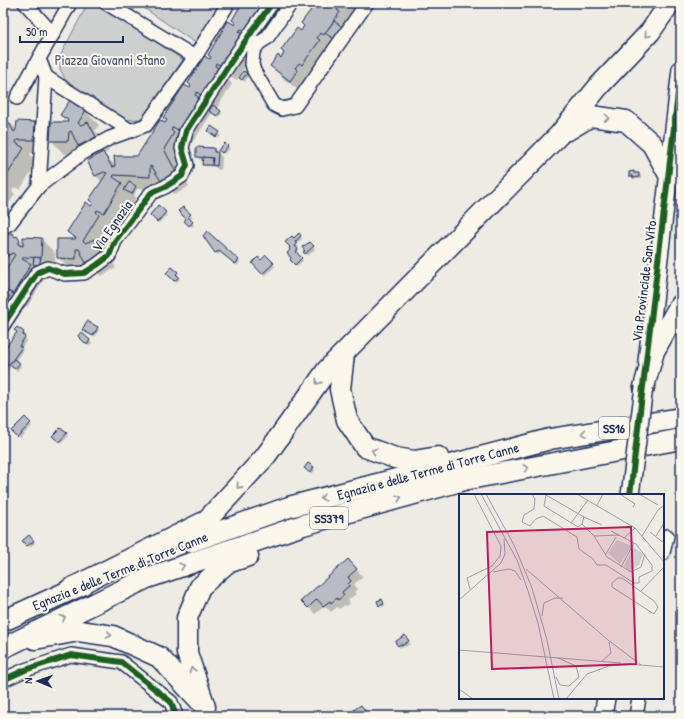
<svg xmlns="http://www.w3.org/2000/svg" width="684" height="719" font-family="'Patrick Hand',sans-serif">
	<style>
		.green { fill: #cecfcf; stroke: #747f96 }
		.shadow { fill: #0003; fill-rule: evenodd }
		.building { fill: #b9bcc3; stroke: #1b2f5e }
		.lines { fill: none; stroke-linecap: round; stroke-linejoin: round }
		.minor-casing { stroke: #1b2f5e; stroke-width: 16 }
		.major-casing { stroke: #1b2f5e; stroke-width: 20 }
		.highway-casing { stroke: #1b2f5e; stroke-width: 23 }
		.minor { stroke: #fbf7ec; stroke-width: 13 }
		.major { stroke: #fbf7ec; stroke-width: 17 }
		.highway { stroke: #fbf7ec; stroke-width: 20 }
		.major-bridge-casing { stroke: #1b2f5e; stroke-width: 20; stroke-linecap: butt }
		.major-bridge { stroke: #fbf7ec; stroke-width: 17 }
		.cycleway-casing { stroke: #fbf7ec; stroke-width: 8 }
		.cycleway { stroke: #1b5e20; stroke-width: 6 }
		.oneway { stroke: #8b93a5 }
		.labels { text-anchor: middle; stroke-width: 4; stroke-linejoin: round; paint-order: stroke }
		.shield { fill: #fbf7ec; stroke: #5e6b89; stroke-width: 1 }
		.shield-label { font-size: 13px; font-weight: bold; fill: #1b2f5e }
		.park-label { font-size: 14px; fill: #48577a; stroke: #fbf7ec }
		.street-label { font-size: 14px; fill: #1b2f5e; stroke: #fbf7ec }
		.inset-road { fill: none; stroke: #9aa0ae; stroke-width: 1 }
		.view { fill: #c2185b; fill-opacity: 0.15; stroke: #c2185b; stroke-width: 2 }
		.inset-edge { fill: none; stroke: #1b2f5e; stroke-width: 2 }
	</style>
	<rect width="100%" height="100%" fill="#eeebe4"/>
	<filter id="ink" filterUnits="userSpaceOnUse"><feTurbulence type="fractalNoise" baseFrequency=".025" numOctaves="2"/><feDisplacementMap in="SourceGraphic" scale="8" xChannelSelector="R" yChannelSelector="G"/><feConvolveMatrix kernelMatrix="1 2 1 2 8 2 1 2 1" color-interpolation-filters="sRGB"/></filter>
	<g filter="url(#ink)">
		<!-- green -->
		<g class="green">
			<polygon points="88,3 99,3 183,60 150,109 140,119 127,120 66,81 60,69 60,56"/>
			<polygon points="118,3 217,3 219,9 199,42 194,42 138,4 134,10 129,11"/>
		</g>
		<!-- shadow -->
		<g class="shadow">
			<path d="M243 3H288L256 49 242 71 248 76 245 82 240 78 243 73 241 72 237 80 230 76 228 80 232 84 216 109 222 113 219 118 212 113 192 143 187 140V147L177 163 189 186 175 195 163 183V190L137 189 134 196 136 198 118 226 111 223 109 226 112 229 101 247 108 254 116 268 101 276 89 264 72 271 58 257 77 240 68 232 91 207 102 182 96 176 88 161 92 159 82 148V155L64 154 51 140 68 122 62 115 85 111 99 125 95 131 102 137 109 151 104 154 116 166 138 157 166 124 210 61 212 58 209 55 235 26 236 24 233 20ZM211 105 213 107 210 111 208 109Z"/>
			<polygon points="317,3 370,3 304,94 285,80 271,66 281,59 301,32"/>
			<polygon points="5,117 17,130 34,123 48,136 48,154 31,153 30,155 37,162 20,190 15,187 12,191 15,194 4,212 11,219 15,228 11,230 16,238 17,237 24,244 41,239 55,253 55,271 37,272 44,279 27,307 22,304 20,308 23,310 6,336 3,334 3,275 11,263 3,253 3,149 5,146 3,144 3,118"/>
			<polygon points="212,127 221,135 219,138 211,133"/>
			<polygon points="225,144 230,149 224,154 220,150"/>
			<polygon points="197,148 214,149 222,157 221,170 218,170 215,167 205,166 203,164 204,161 201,161 197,156"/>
			<polygon points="634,172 641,176 641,179 636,179 630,176"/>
			<polygon points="158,207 167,215 159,223 151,215"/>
			<polygon points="183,208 192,217 190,220 194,225 192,227 185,221 187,219"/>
			<polygon points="207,233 240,262 237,266 222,252 218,255 216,253 204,236"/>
			<polygon points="299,235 302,239 296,244 299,247 297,249 299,252 297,254 303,261 297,266 291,260 294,239"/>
			<polygon points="310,243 315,249 308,256 304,252"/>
			<polygon points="266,257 275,266 265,276 253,263 261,262"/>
			<polygon points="172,268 179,275 177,277 180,279 177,282 168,273"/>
			<polygon points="17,328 26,335 24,337 27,340 21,348 23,350 15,361 21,366 17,371 11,365 4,376 6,378 3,382 3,353 17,332"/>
			<polygon points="97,328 99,330 95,337 83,330"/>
			<polygon points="81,333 92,343 89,346 79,336"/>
			<polygon points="25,419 32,426 20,438 13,431"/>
			<polygon points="60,429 68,436 62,443 54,436"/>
			<polygon points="313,468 315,470 312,474 307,470"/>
			<polygon points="681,477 681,484 678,478"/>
			<polygon points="31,538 35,543 30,547 24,541"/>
			<polygon points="355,568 363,577 354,584 358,589 354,592 356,594 348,600 350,603 346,606 345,605 339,609 337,607 331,612 325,606 315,614 303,601"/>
			<polygon points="381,600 385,606 382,607 380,605"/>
			<polygon points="407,639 410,644 405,647 403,646 400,648 396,642"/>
		</g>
		<!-- building -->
		<g class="building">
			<polygon points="242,3 264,3 247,32 241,29 238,32 243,34 223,67 216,63 215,66 219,69 202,96 197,92 195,95 199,98 178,130 173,127 171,130 174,133 164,149 176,172 161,181 152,167 150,166 150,177 114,175 113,177 122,183 104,213 97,210 96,212 99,215 83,241 86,243 94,239 103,254 86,263 79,249 76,249 76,259 57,258 57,239 75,239 76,238 67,232 86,202 91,206 93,203 89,200 107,173 104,172 95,176 87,161 103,152 112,167 115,166 114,156 137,156 160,120 165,123 167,120 163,118 184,85 190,88 191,86 188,83 204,56 210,59 211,57 208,55 228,21 235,25 236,23 232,20"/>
			<polygon points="316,3 347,3 344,7 340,5 337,10 340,12 324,35 320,33 317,38 320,40 302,65 299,63 295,68 298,70 290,81 270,66 278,55 281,58 284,53 281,50 297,28 301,31 304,26 301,23"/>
			<polygon points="334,21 342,27 334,39 325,33"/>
			<polygon points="243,71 247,73 242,80 239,78"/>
			<polygon points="70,100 86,110 78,123 81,125 88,122 96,137 78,146 71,131 69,132 68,141 50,141 51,122 67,122 68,120 60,115"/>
			<polygon points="213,105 221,111 217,116 209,111"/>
			<polygon points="5,116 14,132 16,130 17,121 35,122 34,140 17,140 16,143 24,148 6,177 3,175 3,147 8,138 6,136 3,138 3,117"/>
			<polygon points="211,126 220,132 216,137 208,131"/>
			<polygon points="225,143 228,146 222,153 218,150"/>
			<polygon points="196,147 214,148 214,152 218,152 217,166 212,165 213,158 196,157"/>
			<polygon points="203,157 213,158 212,165 202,165"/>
			<polygon points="634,171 634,173 639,173 639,177 633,178 633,176 629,176 629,172"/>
			<polygon points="129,182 136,186 132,194 124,190"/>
			<polygon points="158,205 166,212 157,222 150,215"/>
			<polygon points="183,207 191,214 188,217 193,222 189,226 184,221 186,219 178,211"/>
			<polygon points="207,231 239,260 235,264 219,251 215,253 203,236"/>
			<polygon points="12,233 15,237 17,236 20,241 18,243 19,245 23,246 23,237 42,238 41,258 24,257 22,259 31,264 13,294 8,291 6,294 10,296 3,306 3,273 15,255 13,253 4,257 3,238"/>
			<polygon points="299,233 301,236 295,242 297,244 295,246 298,249 296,252 302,258 295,265 290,260 291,258 287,253 290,250 289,248 290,247 285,242 292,236 294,238"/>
			<polygon points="310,242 314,246 305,254 303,252 305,251 302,247"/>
			<polygon points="266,255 274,263 262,274 252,263 258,257 261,260"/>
			<polygon points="34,257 41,258 39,266 33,264"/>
			<polygon points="172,267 178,272 176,274 179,277 174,281 166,273"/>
			<polygon points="87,321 98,327 93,336 82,330"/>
			<polygon points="17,327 24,332 23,335 25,337 19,346 22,347 9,365 3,360 3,351 17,332 14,330"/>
			<polygon points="81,332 90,340 87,345 78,336"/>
			<polygon points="14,359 20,363 15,369 9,365"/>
			<polygon points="3,360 8,364 3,371"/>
			<polygon points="25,417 31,423 17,437 11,431"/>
			<polygon points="60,428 67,433 59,442 52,436"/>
			<polygon points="308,463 314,467 310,473 304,468"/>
			<polygon points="29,535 34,541 27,546 22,541"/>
			<polygon points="348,559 357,569 348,577 351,581 348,584 349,586 342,592 344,595 338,600 337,598 331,603 330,601 323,606 317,599 308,608 301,601"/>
			<polygon points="382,599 384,604 379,606 377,601"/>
			<polygon points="405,635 409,641 403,645 400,644 398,646 395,642"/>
			<polygon points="361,705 369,716 345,716"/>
		</g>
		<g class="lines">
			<defs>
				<g id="minor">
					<polyline points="25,3 53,34"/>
					<polyline points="106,3 195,57"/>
					<polyline points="291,3 267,38 259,43 253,51 252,64 254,71 274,105 282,109 295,106 367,3"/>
					<polyline points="46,77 131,131"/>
					<polyline points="17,98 70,3"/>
					<polyline points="39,186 81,154 110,138 146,125 195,57 226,7 224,3"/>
					<polyline points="3,227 10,223 39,186 46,77 39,59"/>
					<polyline points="3,325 37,273 48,268 65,274 84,273 97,265 109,256 115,241 151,193 165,187 182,176 187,165 182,148 186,131 232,60 272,3"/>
					<polyline points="663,553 667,536"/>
					<polyline points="3,680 25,670 71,655 121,662 171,702 176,716"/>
					<polyline points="636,716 639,698"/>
				</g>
				<g id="major">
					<polyline points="647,361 681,69"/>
					<polyline points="603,716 606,698"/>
				</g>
				<g id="highway">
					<polyline points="568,130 591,116 626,121 652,144 668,173"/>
					<polyline points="344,354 340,389 347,420 365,447 395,458 414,461 438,457"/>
					<polyline points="644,387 654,351 677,310 681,305"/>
					<polyline points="190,542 289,507 550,439 681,418"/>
					<polyline points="70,589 206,521 265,457 327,370 559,135 599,86 650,32 670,3"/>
					<polyline points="3,621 82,585"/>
					<polyline points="35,639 79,631 113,636 159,657 200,701"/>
					<polyline points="3,648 147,578 303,525 464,480 681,439"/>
					<polyline points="205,707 187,653 187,618 200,587 227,563 248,556"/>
				</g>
			</defs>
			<!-- minor casing -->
			<use href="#minor" class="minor-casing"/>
			<!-- major casing -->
			<use href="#major" class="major-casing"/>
			<!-- highway casing -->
			<use href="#highway" class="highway-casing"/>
			<!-- minor -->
			<use href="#minor" class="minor"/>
			<!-- major -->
			<use href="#major" class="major"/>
			<!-- highway -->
			<use href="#highway" class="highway"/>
			<defs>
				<polyline id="major-bridge" points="630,495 644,387"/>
			</defs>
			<!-- major-bridge casing -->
			<use href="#major-bridge" class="major-bridge-casing"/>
			<!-- major-bridge -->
			<use href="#major-bridge" class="major-bridge"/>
			<defs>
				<g id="cycleway">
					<polyline points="3,325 37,273 48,268 65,274 84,273 97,265 109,256 115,241 151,193 165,187 182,176 187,165 182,148 186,131 232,60 272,3"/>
					<polyline points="630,495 681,69"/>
					<polyline points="3,680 25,670 71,655 121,662 171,702 176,716"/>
				</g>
			</defs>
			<!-- cycleway casing -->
			<use href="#cycleway" class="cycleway-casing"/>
			<!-- cycleway -->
			<use href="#cycleway" class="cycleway"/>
		</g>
		<!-- one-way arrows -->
		<defs><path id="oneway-chevron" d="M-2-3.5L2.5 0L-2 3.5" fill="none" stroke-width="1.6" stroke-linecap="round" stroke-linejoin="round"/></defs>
		<g class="oneway">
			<use href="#oneway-chevron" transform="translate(647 35) rotate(131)"/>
			<use href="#oneway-chevron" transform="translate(607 118) rotate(7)"/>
			<use href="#oneway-chevron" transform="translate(318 382) rotate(125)"/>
			<use href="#oneway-chevron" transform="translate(584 433) rotate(171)"/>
			<use href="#oneway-chevron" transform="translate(374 451) rotate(-159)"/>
			<use href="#oneway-chevron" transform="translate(526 468) rotate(-11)"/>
			<use href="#oneway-chevron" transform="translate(239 486) rotate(132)"/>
			<use href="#oneway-chevron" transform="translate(323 498) rotate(165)"/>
			<use href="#oneway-chevron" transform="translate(399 498) rotate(-16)"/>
			<use href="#oneway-chevron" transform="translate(182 566) rotate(-19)"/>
			<use href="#oneway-chevron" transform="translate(63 618) rotate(-26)"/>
			<use href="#oneway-chevron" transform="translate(109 635) rotate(11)"/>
			<use href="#oneway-chevron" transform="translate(192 670) rotate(-109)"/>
		</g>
	</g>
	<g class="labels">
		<!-- shield labels -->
		<g class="shield">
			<rect x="599" y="417" width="30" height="22" rx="3"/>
			<rect x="310" y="507" width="38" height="22" rx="3"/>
		</g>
		<g class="shield-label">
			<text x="614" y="433">SS16</text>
			<text x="329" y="523">SS379</text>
		</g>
		<!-- park labels -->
		<g class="park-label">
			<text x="110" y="65">Piazza Giovanni Stano</text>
		</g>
		<!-- street labels -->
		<g class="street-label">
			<text transform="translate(112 226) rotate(-55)" y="5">Via Egnazia</text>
			<text transform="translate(644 281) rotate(-83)" y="5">Via Provinciale San Vito</text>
			<text transform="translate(428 471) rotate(-15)" y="5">Egnazia e delle Terme di Torre Canne</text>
			<text transform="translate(120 571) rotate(-22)" y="5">Egnazia e delle Terme di Torre Canne</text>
		</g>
	</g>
	<!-- overview -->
	<g transform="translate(459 494)">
		<rect width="205" height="205" fill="#eeebe4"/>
		<path d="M158 46 173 52 161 70 149 59ZM174 53 184 60 180 71 171 77 165 72Z" fill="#cecfcf"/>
		<path class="inset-road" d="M22 0 58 66 69 97 79 129 95 205M27 0 55 51 73 94 88 146 100 205M73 0 76 5 75 15 65 21 63 28 71 32 77 25 84 22 118 43 120 55 134 65 138 71H147L175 89H180V83L193 77V71L177 50 152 37M118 0 176 34 205 68M161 0 176 10 174 13M180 0 199 11M87 1 125 23 123 30 119 33 85 12ZM138 11 144 0M125 23 143 31M112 29 129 6M123 30 135 42 160 41M191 38 205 49M135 42 148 63 172 78 182 73 186 60M183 42 199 16 205 11M197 42 205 29M165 44 176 34M147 60 157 43M162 73 175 49M67 75 149 146 182 171M34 78 50 75 56 77 62 86M159 84H163L195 107 199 113 195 120 153 93V89ZM11 95 8 84 33 72 41 62 42 52 15 0M182 97 205 73M0 106 42 69 46 60 45 45M83 122 85 109 96 104H104M0 156 162 169M142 168 152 159 150 148M170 170 205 173M97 183 101 191 110 192 120 183 117 172 99 164M0 195 14 205M107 205 128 180 150 172 172 170"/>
		<path class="view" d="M172 33 177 170 33 175 28 38Z"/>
		<rect width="205" height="205" class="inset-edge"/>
	</g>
	<!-- margin -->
	<rect width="684" height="719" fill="none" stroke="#fbf7ec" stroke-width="16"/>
	<rect x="8" y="8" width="668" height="703" fill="none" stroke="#1b2f5e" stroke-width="1.5" filter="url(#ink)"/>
	<!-- north arrow -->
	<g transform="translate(38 681) rotate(272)" stroke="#fbf7ec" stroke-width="3" paint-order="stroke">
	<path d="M0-3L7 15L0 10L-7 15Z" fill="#1b2f5e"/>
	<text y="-6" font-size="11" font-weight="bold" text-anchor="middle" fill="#1b2f5e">N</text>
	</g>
	<!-- scale -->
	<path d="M20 36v6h103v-6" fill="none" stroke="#1b2f5e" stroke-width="2"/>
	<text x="26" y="36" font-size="12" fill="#1b2f5e" stroke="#fbf7ec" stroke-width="3" paint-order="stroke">50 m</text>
</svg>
